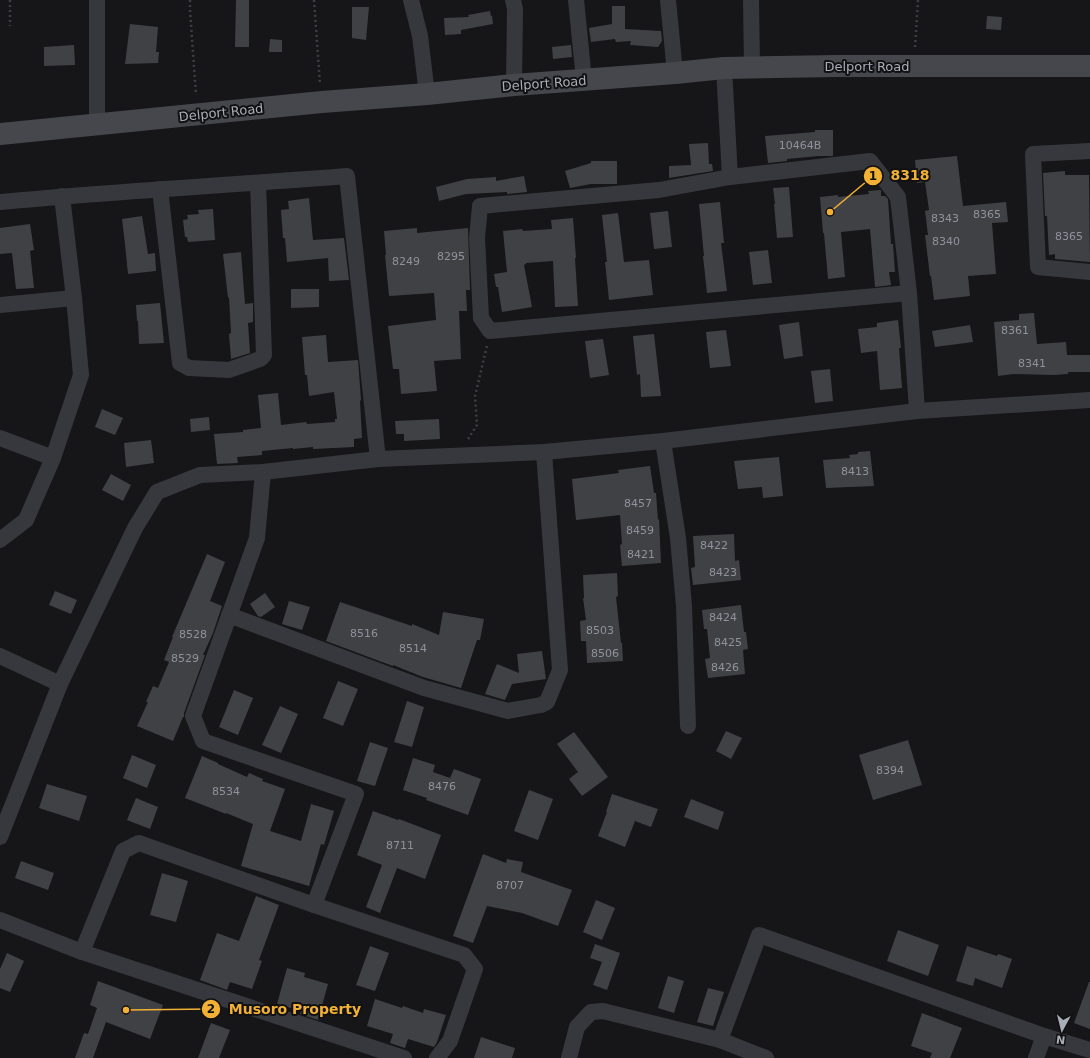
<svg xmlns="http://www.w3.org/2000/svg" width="1090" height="1058" font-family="'DejaVu Sans',sans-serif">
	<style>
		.building { fill: #404145 }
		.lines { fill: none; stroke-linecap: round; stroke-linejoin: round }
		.path { stroke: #3d3f44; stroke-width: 2.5; stroke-dasharray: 2 3; stroke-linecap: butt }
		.street { stroke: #37383d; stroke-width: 16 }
		.secondary { stroke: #45474d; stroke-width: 22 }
		.labels { text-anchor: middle; stroke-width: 4; stroke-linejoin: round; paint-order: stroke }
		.number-label { font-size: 11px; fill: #8e929b }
		.street-label { font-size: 13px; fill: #a8adb8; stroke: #111113 }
		.leader { fill: none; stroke: #f2b134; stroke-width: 1.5 }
		.callout-dot { fill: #f2b134; stroke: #111113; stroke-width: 1.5 }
		.mark-label { font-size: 12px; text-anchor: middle; font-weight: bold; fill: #111 }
		.callout-label { font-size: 14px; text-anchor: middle; font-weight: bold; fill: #f2b134; stroke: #111113; stroke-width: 4; stroke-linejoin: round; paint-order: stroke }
	</style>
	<rect width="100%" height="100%" fill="#161618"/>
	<!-- building -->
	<g class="building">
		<polygon points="236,0 249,0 249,47 235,47"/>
		<polygon points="612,6 625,6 625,29 661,31 662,41 658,47 630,45 631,41 616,42 615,39 591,42 589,28 612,24"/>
		<polygon points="352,7 369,7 366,40 352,38"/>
		<polygon points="490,11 491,16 492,16 493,24 461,30 461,34 445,35 444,18 469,17 468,15"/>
		<polygon points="987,16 1002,17 1001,30 986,29"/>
		<polygon points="130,24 158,27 156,52 159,52 158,63 125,64"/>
		<polygon points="270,39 282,40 282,52 269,52"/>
		<polygon points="74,45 75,65 44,66 44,47"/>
		<polygon points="571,45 572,57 553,59 552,47"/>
		<polygon points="815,130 833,130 833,156 819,156 787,159 787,161 768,163 765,136 815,132"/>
		<polygon points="708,143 709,164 712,164 713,171 669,178 669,166 691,165 689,144"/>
		<polygon points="957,156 963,206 1006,202 1008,222 992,223 996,274 968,276 970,296 934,300 931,276 930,276 925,235 928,235 925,211 929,210 925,182 917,183 915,160"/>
		<polygon points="591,161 617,161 617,184 591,184 570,188 565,171 591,163"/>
		<polygon points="1065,171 1065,175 1089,175 1090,262 1055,259 1055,254 1049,255 1047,216 1045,216 1043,173"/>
		<polygon points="524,176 527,192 507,194 507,192 466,194 439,201 436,187 467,179 496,177 496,181"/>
		<polygon points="789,187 793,237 777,238 774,204 775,204 773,188"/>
		<polygon points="881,190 881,196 885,196 888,199 891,244 893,244 895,272 889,272 891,285 875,287 870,229 841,232 845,277 828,279 824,233 823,233 820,197 838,195 838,197 869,194 868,191"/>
		<polygon points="309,198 313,240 344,238 349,280 329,281 328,258 287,262 285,238 283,238 281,210 289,209 288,201"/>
		<polygon points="720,202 724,243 721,243 727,291 707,293 703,256 704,256 699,204"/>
		<polygon points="213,209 215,240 188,242 187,237 185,237 183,220 188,219 187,215 199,214 198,210"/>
		<polygon points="668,211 672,247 654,249 650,213"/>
		<polygon points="618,213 624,262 649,260 653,295 609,300 605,262 607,262 602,215"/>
		<polygon points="142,216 148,254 155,253 156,271 128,274 125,244 122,219"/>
		<polygon points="573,218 576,258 575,258 578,306 555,307 553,261 526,263 526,264 524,265 532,307 502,312 498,287 496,287 494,274 507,272 503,231 522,229 523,231 552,229 551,220"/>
		<polygon points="30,224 34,250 30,251 34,288 16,289 12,253 0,254 0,228"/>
		<polygon points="417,228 417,233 468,228 470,290 466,290 467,311 459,311 461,359 434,361 437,391 401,394 399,369 393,369 388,326 436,320 434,293 389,296 385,255 386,255 384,231"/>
		<polygon points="768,250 772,283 753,285 749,252"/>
		<polygon points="241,252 245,304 253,303 253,322 248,323 250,353 231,359 229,334 231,333 229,297 228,298 223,254"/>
		<polygon points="291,289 319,289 319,307 291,308"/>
		<polygon points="160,303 164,343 139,344 138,321 137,321 136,305"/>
		<polygon points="1034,313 1037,344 1066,342 1067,355 1090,355 1090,372 1068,372 1068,374 1053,375 1013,374 998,376 994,322 1019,320 1019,314"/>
		<polygon points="898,320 901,348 899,348 902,388 880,390 877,351 861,353 858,329 877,327 877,323"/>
		<polygon points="799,322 803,356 784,359 779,325"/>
		<polygon points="970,325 973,342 935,347 932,331"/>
		<polygon points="726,330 731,366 710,368 706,332"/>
		<polygon points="654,334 661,396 641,397 640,374 637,375 633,336"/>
		<polygon points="326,335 328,362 358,360 361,400 360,401 362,438 354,439 354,447 313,449 313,447 293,449 293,448 262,451 262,455 237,457 238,463 217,464 214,434 243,432 243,430 261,428 258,395 278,393 281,425 306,422 307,424 335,422 335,419 337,419 334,392 309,396 307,375 305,375 302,337"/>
		<polygon points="603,339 609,375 590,378 585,341"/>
		<polygon points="830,369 833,401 815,403 811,371"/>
		<polygon points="102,409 123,418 115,435 95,427"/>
		<polygon points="209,417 210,430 191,432 190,419"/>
		<polygon points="439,419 440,439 404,441 404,434 396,434 395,421"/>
		<polygon points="151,440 154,463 126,467 124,443"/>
		<polygon points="870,451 874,486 826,488 823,460 850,458 849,455 858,454 858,452"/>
		<polygon points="779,457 783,496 763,498 762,487 738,489 734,461"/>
		<polygon points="650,466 654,493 656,493 658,520 659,519 661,563 622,566 620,545 622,544 620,515 576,520 572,479 619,473 618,470"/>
		<polygon points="111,474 131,485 123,501 102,490"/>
		<polygon points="734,534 735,561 739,560 741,580 693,585 691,568 695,567 693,536"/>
		<polygon points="207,554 225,562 210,601 222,606 213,633 203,655 205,655 184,713 184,717 183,717 173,741 137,726 148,702 146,702 153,686 158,688 169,662 164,660 173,637 172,637"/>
		<polygon points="617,573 618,596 616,597 621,643 622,643 623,661 587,663 586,641 581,641 580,621 586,620 583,598 584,598 583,575"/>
		<polygon points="55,591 77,600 71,614 49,605"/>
		<polygon points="265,593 275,607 261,617 258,616 250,604"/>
		<polygon points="289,601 310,607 302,630 282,624"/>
		<polygon points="340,602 412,626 412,624 439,635 443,612 484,619 480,640 477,640 461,688 423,677 393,665 393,666 382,662 326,641"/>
		<polygon points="741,605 744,632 746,632 748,649 743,650 745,674 708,678 705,659 710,658 707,629 704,629 702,610"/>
		<polygon points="542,651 546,679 512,684 505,700 485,694 497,664 519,673 517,654"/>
		<polygon points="338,681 358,689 343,726 323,718"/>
		<polygon points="234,690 253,698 238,735 219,727"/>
		<polygon points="407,701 424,707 412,747 394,742"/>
		<polygon points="280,706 298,714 281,753 262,745"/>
		<polygon points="726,731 742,738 731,759 716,751"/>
		<polygon points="574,732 608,777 582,796 569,779 578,772 557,744"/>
		<polygon points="908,740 922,785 873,800 859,755"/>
		<polygon points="370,742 388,748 375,786 357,781"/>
		<polygon points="132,755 156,765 147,788 123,778"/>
		<polygon points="202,756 218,763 218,764 247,777 249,773 263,779 262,781 285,789 270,831 301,841 311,804 334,811 324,845 321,844 309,886 241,866 253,824 226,813 226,814 185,798"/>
		<polygon points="413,758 435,765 433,772 450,778 454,769 481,779 468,815 426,800 427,798 403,790"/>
		<polygon points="47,784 87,796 79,821 39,808"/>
		<polygon points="529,790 553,799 538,840 514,831"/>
		<polygon points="612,794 658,809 651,827 635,821 625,847 598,836 607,812 606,812"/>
		<polygon points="136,798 158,807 150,829 127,820"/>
		<polygon points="691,799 724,812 718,830 684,817"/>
		<polygon points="373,811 398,820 399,819 441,835 425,879 397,868 380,913 366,907 382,865 357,855"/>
		<polygon points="483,854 506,863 507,859 523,862 521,872 572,890 558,926 522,913 487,906 473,943 453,936"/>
		<polygon points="21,861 54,873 48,890 15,878"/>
		<polygon points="162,873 188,881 176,922 150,915"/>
		<polygon points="256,896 279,905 259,960 262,961 252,989 230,982 227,990 200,980 217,933 239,941"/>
		<polygon points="596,900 615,908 602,940 583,932"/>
		<polygon points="898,930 939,945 928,976 887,961"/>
		<polygon points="595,944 620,953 607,990 593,985 602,962 590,958"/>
		<polygon points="370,946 389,953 375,991 356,985"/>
		<polygon points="967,946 997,956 998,954 1012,959 1002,988 975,978 973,986 956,981"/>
		<polygon points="7,953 24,961 10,992 0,988 0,969"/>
		<polygon points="287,968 305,973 304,977 328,984 318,1020 300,1014 301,1011 277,1004"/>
		<polygon points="668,976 684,981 674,1013 658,1008"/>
		<polygon points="98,981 163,1005 150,1039 106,1022 93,1058 75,1058 84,1033 88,1034 97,1008 90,1005"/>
		<polygon points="1089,982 1090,982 1090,1029 1074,1023"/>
		<polygon points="708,988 724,992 713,1026 697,1022"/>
		<polygon points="375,999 402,1008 403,1006 423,1013 424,1009 446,1015 437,1042 434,1047 408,1039 405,1048 390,1043 393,1034 367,1026"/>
		<polygon points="922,1013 962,1028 950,1058 930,1058 932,1053 911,1046"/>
		<polygon points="211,1023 230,1030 219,1058 198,1058"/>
		<polygon points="481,1037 515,1048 512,1058 474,1058"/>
	</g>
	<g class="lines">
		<!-- path -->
		<g class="path">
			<polyline points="10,0 10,26"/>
			<polyline points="190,0 190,10 196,95"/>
			<polyline points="314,0 320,84"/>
			<polyline points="915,47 918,0"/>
			<polyline points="468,439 477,425 475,396 487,346"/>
		</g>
		<!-- street -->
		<g class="street">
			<polyline points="411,0 420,36 427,94"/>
			<polyline points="513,0 515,9 514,85"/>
			<polyline points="576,0 584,80"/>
			<polyline points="668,0 675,73"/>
			<polyline points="751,0 752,67"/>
			<polyline points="724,68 730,177"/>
			<polyline points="97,124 97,0"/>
			<polyline points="1090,151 1033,154 1038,267 1090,272"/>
			<polyline points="160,189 180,363 189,368 229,370 260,359 264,355 258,183"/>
			<path d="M0 202C116 191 232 185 347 176L378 459"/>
			<polyline points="909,293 490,331 481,318 477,238 480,206 659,190 730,177 870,161 898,197 909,293 917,411"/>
			<polyline points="0,305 74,298"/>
			<polyline points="0,438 53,458"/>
			<polyline points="663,441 678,538 684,606 688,726"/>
			<polyline points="263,472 257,538 193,716 203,741 356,794 314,905"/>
			<polyline points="0,540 26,520 53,458 81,375 74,298 62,196"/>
			<polyline points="229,615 424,688 508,711 541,705 547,702 560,670 544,452"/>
			<polyline points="0,656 60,684"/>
			<polyline points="0,837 60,684 135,528 157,492 200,475 263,472 378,459 544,452 663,441 917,411 1090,400"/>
			<polyline points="0,920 82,952 404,1058"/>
			<polyline points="82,952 123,851 139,843 314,905 464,955 475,969 450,1041 437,1058"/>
			<polyline points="720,1040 759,935 1044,1036 1090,1050"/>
			<polyline points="569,1058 577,1027 591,1012 603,1011 720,1040 766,1058"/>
			<polyline points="1036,1058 1044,1036"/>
		</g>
		<!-- secondary -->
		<polyline class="secondary" points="0,134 322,102 427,94 514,85 675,73 724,68 836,66 1090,66"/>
	</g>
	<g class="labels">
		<!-- number labels -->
		<g class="number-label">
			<text x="800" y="149">10464B</text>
			<text x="987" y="218">8365</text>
			<text x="945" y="222">8343</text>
			<text x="1069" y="240">8365</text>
			<text x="946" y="245">8340</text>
			<text x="451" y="260">8295</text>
			<text x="406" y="265">8249</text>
			<text x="1015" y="334">8361</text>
			<text x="1032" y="367">8341</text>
			<text x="855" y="475">8413</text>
			<text x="638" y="507">8457</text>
			<text x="640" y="534">8459</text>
			<text x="714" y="549">8422</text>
			<text x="641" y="558">8421</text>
			<text x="723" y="576">8423</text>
			<text x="723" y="621">8424</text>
			<text x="600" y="634">8503</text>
			<text x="364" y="637">8516</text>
			<text x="193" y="638">8528</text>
			<text x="728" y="646">8425</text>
			<text x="413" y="652">8514</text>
			<text x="605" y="657">8506</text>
			<text x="185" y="662">8529</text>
			<text x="725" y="671">8426</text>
			<text x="890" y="774">8394</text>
			<text x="442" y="790">8476</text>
			<text x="226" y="795">8534</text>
			<text x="400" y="849">8711</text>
			<text x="510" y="889">8707</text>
		</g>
		<!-- street labels -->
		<g class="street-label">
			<text x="867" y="71">Delport Road</text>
			<text transform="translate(544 83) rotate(-4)" y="5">Delport Road</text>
			<text transform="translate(221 112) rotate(-6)" y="5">Delport Road</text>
		</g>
	</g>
	<!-- callouts -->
	<path class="leader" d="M830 212L873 176M126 1010L211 1009"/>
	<g class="callout-dot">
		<circle cx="830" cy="212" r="4"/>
		<circle cx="126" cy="1010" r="4"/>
		<circle cx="873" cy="176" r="10"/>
		<circle cx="211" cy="1009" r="10"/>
	</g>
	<g class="mark-label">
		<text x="873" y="180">1</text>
		<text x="211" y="1013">2</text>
	</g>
	<g class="callout-label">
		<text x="910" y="180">8318</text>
		<text x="295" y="1014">Musoro Property</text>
	</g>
	<!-- north arrow -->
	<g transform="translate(1062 1030) rotate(187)" stroke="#111113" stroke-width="3" paint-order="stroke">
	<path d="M0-3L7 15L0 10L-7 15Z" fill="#a8adb8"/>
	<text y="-6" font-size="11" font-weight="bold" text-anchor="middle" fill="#a8adb8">N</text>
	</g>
</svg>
